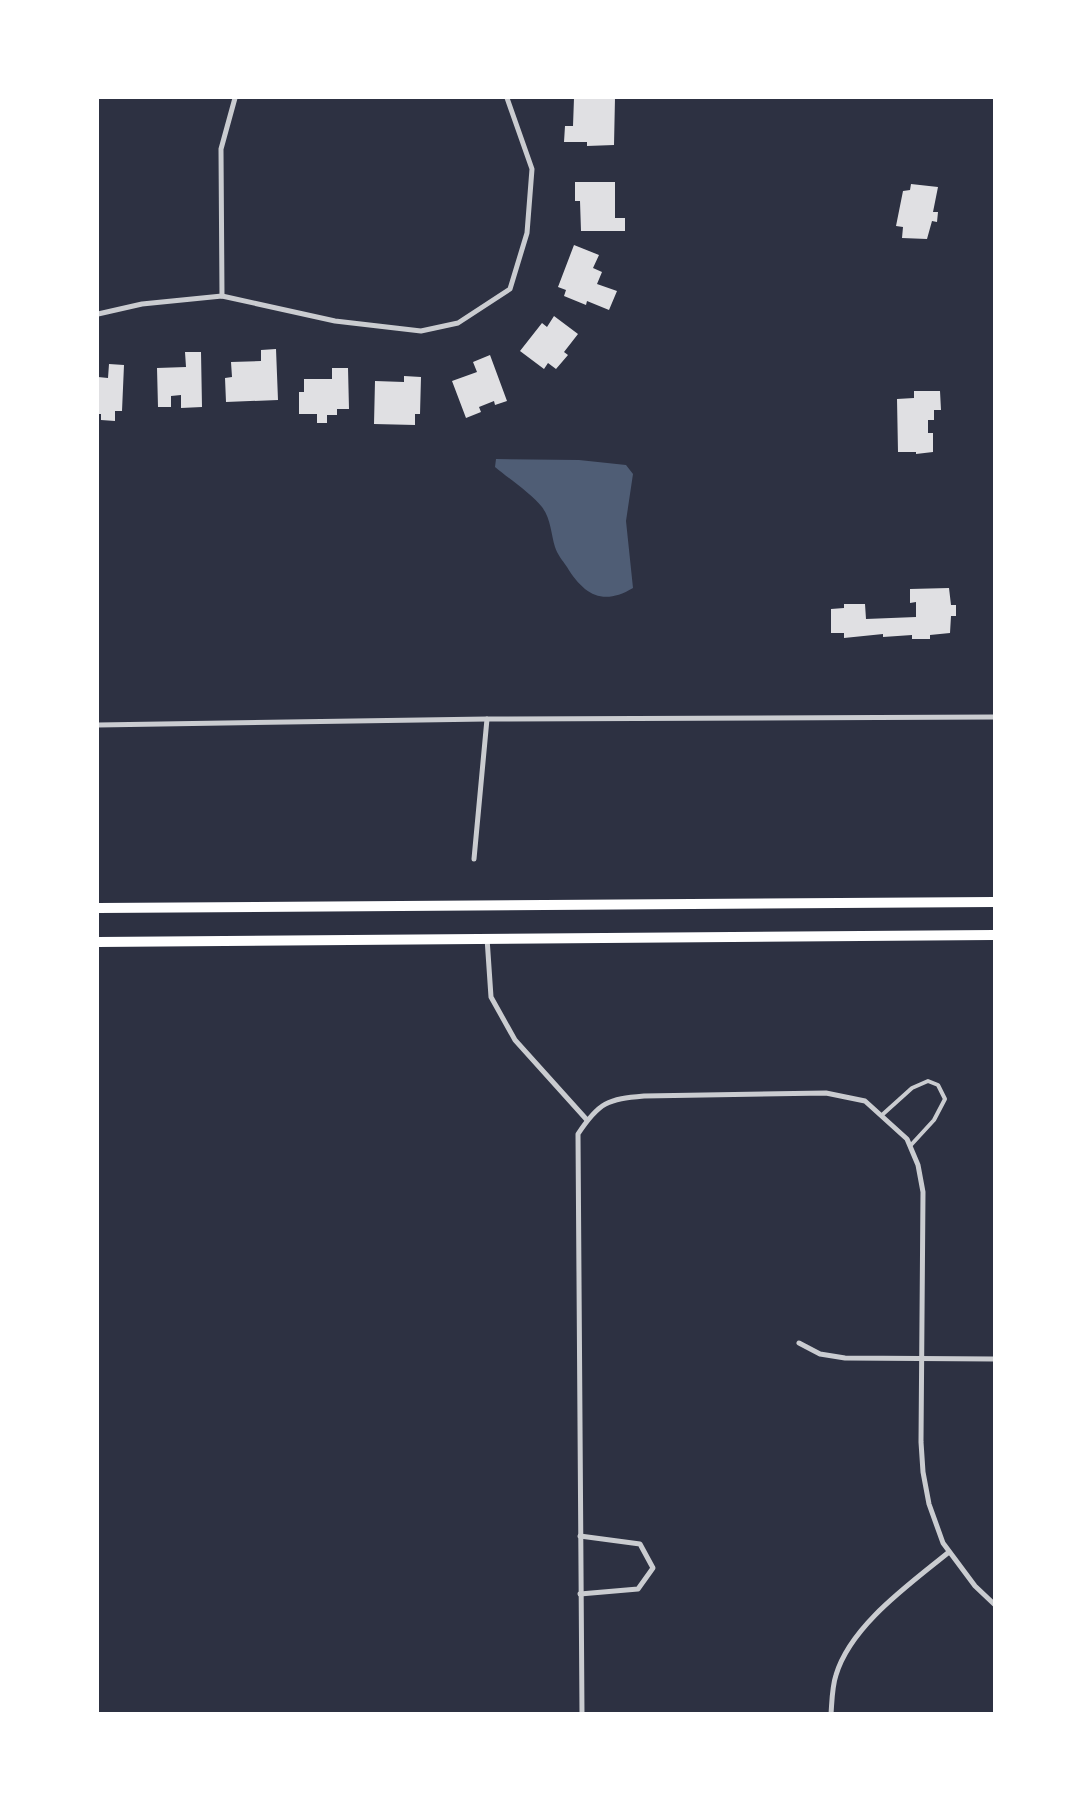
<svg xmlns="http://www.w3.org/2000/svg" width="1092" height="1811" font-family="'Noto Sans',sans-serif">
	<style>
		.water { fill: #4f5d75 }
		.building { fill: #e0e0e3 }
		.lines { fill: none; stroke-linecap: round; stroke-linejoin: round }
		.service { stroke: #caccd0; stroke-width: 4 }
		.minor { stroke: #caccd0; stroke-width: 5 }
		.secondary { stroke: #fff; stroke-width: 10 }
	</style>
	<rect width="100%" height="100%" fill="#2d3142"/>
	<!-- water -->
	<path class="water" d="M496 459 579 460 626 465 633 474 626 521 633 588C603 606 584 595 567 567 563 561 557 554 555 547 551 534 551 519 542 507 532 494 508 478 495 467Z"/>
	<!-- building -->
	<g class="building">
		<polygon points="574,98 615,98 614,145 587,146 587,142 564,142 565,126 573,126"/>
		<polygon points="575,182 615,182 615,218 625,218 625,231 581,231 580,201 575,201"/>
		<polygon points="911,184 938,187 933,212 938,212 937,222 932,221 927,239 902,238 903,227 896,226 903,191 910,190"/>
		<polygon points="574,245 599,255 593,268 602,272 597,284 617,291 609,310 587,301 586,305 564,296 566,290 558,287"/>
		<polygon points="554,316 578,334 564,352 568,355 556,369 548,363 544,369 520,351 542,323 547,327"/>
		<polygon points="276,349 278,400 226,402 225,378 232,377 231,362 261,361 261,350"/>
		<polygon points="185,352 201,352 202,407 181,408 181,395 171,396 171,407 158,407 157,368 186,367"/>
		<polygon points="490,355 507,401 495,405 494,401 479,407 481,412 466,418 452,381 477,372 473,362"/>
		<polygon points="109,364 124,365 122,411 115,411 115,421 101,420 101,414 98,414 98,377 108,378"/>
		<polygon points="332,368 348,368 349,409 337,409 337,415 327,415 327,423 317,423 317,414 299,414 299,392 304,392 304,379 332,379"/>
		<polygon points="404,376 421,377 420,414 415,414 415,425 374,424 375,381 404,382"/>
		<polygon points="914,391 940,391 941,410 934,410 934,420 928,420 928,433 933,433 933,452 916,454 916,452 898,452 897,399 914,398"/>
		<polygon points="949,588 951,605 956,605 956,616 951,616 950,633 930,635 930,639 912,639 912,635 883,637 883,634 844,638 844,633 831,633 831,609 844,608 844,604 865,604 866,619 916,617 916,602 910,603 910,589"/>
	</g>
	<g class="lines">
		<!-- service -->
		<polyline class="service" points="882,1115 912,1088 928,1081 938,1085 945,1099 934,1120 911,1145"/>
		<!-- minor -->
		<g class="minor">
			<polyline points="222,296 221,149 235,98"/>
			<polyline points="98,314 142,304 222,296 335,321 421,331 458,323 510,289 527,233 532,169 507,98"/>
			<polyline points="98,725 487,719 994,717"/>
			<polyline points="474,859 487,719"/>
			<polyline points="487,938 491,997 515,1040 587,1120"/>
			<polyline points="799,1343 820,1354 845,1358 994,1359"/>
			<polyline points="580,1536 640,1544 653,1568 638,1589 580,1594"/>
			<path d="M582 1714 578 1134C599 1102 608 1099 644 1096L826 1093 865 1101 907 1139 918 1165 923 1192 921 1442 923 1472 929 1504 943 1543 975 1586 994 1604"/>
			<path d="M831 1714C832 1701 832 1687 836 1675 851 1625 910 1584 949 1552"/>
		</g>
		<!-- secondary -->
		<g class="secondary">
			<polyline points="98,908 994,902"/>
			<polyline points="98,942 994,935"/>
		</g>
	</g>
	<!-- border -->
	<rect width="1092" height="1811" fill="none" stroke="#ffffff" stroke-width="198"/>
</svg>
